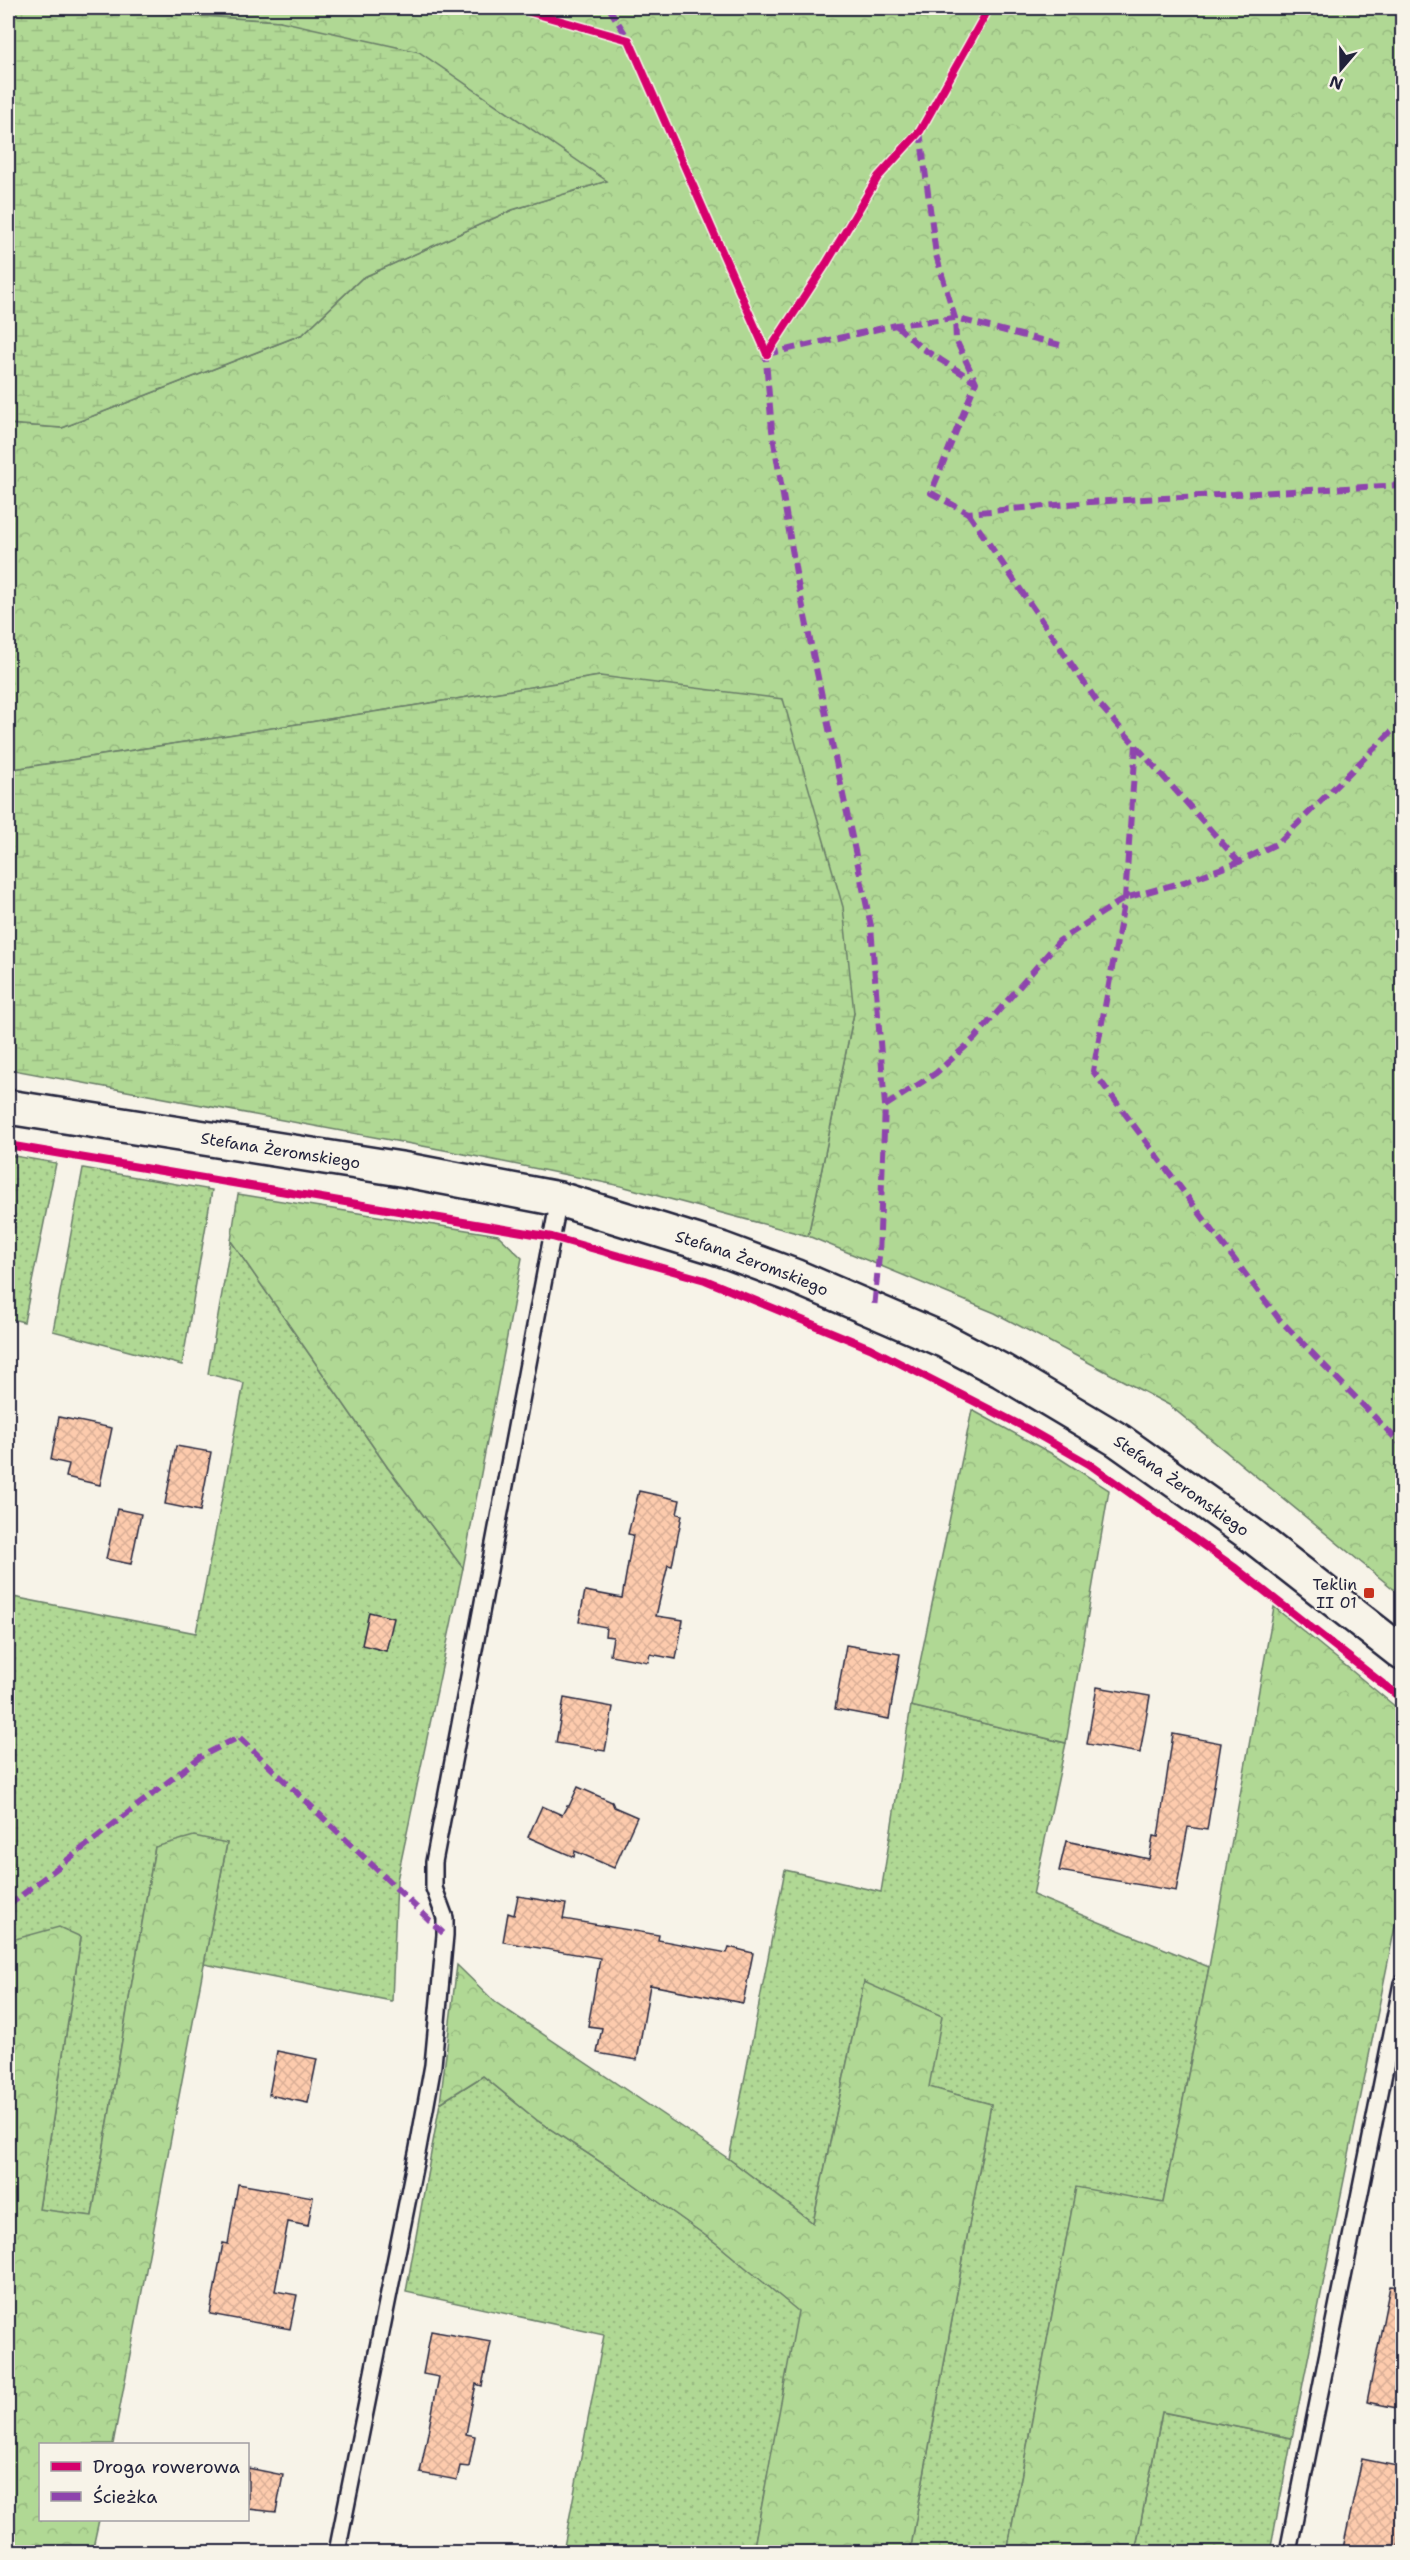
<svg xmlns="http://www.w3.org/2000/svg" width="1410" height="2560" font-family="'Shantell Sans',sans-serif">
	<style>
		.grass { fill: url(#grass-dots); stroke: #697d68; stroke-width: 1.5 }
		.forest { fill: url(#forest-crowns); stroke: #697d68; stroke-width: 1.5 }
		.wetland { fill: url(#wetland-marsh); stroke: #697d68; stroke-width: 1.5 }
		.building { fill: url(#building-cross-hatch); stroke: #22223b; stroke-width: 1.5 }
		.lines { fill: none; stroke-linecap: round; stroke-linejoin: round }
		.lane-casing { stroke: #22223b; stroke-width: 20 }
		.secondary-casing { stroke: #22223b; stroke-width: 38 }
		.path { stroke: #22223b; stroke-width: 4; stroke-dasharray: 4.5 4.5; stroke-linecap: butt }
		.lane { stroke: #f7f3e8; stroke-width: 15 }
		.secondary { stroke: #f7f3e8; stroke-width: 33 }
		.quiet { stroke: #8e44ad; stroke-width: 6; stroke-dasharray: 12 6; stroke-linecap: butt }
		.cycleway-casing { stroke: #f7f3e8; stroke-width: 11 }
		.cycleway { stroke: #d6006c; stroke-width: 8 }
		.poi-dot { fill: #c8321e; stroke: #f7f3e8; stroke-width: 2 }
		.labels { text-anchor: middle; stroke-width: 4.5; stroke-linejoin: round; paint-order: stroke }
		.street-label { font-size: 16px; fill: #22223b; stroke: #f7f3e8 }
		.poi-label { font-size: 16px; fill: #22223b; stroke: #f7f3e8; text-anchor: end }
	</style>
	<defs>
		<pattern id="grass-dots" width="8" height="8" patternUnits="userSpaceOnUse" patternTransform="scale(1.5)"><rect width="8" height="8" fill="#b0d894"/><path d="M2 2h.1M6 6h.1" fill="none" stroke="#97b980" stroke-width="1.8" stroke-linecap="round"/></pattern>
		<pattern id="forest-crowns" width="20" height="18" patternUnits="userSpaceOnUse" patternTransform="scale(1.5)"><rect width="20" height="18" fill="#b0d894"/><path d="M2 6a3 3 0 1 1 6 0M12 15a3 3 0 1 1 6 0" fill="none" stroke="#97b980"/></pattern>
		<pattern id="wetland-marsh" width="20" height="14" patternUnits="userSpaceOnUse" patternTransform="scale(1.5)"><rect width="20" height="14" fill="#b0d894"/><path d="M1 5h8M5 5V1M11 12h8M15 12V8" fill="none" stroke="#97b980"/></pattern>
		<pattern id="building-cross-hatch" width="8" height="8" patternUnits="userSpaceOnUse" patternTransform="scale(1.5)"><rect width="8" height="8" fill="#fdcbad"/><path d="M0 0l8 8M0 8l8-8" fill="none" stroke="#d9ae96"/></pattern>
	</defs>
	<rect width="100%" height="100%" fill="#f7f3e8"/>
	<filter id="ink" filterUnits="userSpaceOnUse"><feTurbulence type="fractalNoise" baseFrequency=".0167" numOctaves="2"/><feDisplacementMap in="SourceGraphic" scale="12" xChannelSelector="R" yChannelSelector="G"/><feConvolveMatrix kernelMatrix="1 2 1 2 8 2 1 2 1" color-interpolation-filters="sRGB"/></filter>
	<g filter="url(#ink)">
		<!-- grass -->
		<g class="grass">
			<polygon points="8,1155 56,1163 24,1322 8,1318"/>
			<polygon points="83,1168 212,1190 182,1365 53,1331"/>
			<polygon points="231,1241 388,1468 463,1568 397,1880 392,2001 204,1964 227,1843 155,1847 92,2216 39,2210 81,1937 9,1941 8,1946 8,1596 196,1633 244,1383 208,1374"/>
			<polygon points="911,1706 1066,1743 1033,1895 1209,1967 1163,2203 1076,2188 1007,2552 910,2552 991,2104 928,2087 864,1982 813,2223 729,2159 785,1870 881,1892"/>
			<polygon points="483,2076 538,2121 628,2180 716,2243 799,2311 753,2552 563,2552 604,2335 406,2292 440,2103"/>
			<polygon points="1162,2412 1292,2438 1270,2552 1135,2552"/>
		</g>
		<!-- forest -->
		<g class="forest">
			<polygon points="73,8 1402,8 1402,1596 1169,1405 995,1313 808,1236 854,1013 600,676 8,770 8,424 62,428 303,334 362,278 512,210 606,181 280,21"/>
			<polygon points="238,1194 498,1235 522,1258 463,1568 388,1468 231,1241"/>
			<polygon points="972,1410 1056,1456 1109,1490 1066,1743 911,1706"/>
			<polygon points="1274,1607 1402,1712 1402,1892 1292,2438 1162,2412 1135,2552 1007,2552 1076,2187 1163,2203 1209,1967"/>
			<polygon points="194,1836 227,1843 113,2444 40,2444 40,2520 99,2520 92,2552 8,2552 8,1941 59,1927 81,1937 39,2209 92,2216 155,1847"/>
			<polygon points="457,1965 495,2002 729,2159 813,2223 864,1982 942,2016 929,2087 991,2104 910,2552 753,2552 798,2311 716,2243 628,2180 538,2121 483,2076 440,2103"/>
		</g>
		<!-- wetland -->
		<g class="wetland">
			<polygon points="8,8 73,8 280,21 419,52 607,181 512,210 362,278 303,334 62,428 8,424"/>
			<polygon points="600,676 783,699 843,907 854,1013 808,1236 621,1186 444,1150 8,1069 8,770"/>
		</g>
		<!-- building -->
		<g class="building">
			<polygon points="59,1417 112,1428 100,1485 66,1477 69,1464 51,1460"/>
			<polygon points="176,1446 211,1452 200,1511 165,1504"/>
			<polygon points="639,1491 680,1500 677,1514 682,1515 672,1566 668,1565 656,1616 683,1620 676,1659 650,1654 648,1662 610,1655 613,1637 605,1636 606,1627 579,1622 585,1591 622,1598 633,1535 628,1534"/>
			<polygon points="117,1509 141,1514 131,1564 106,1559"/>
			<polygon points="369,1612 394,1618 386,1651 362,1645"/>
			<polygon points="846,1645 900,1654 889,1719 835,1709"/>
			<polygon points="1097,1687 1150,1696 1140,1753 1087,1744"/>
			<polygon points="564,1698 613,1707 605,1751 556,1743"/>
			<polygon points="1173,1734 1221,1743 1207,1830 1188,1827 1176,1891 1059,1871 1066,1841 1149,1859 1153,1836 1158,1837"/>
			<polygon points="578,1787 612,1802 614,1807 637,1817 614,1868 575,1851 574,1857 528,1837 542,1806 562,1815 567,1806 569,1806"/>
			<polygon points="518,1896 566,1904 563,1919 659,1935 658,1940 727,1953 729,1947 753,1953 743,2003 650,1985 637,2060 597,2053 602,2028 588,2026 600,1958 503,1942 508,1913 514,1915"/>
			<polygon points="277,2051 317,2059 308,2103 269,2095"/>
			<polygon points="238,2184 313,2197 308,2226 288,2222 275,2291 297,2295 290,2329 210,2314 223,2243 228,2244"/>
			<polygon points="1390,2286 1402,2287 1402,2409 1367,2402"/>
			<polygon points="431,2331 491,2342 482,2386 476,2384 466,2434 475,2436 469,2467 460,2466 457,2480 420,2473 439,2377 423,2374"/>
			<polygon points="1362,2459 1402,2467 1402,2523 1397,2553 1342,2553"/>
			<polygon points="248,2468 283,2475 276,2512 248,2509"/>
		</g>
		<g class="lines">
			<defs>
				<g id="lane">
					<polyline points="337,2552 418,2148 433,2065 445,1935 445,1918 434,1888 434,1862 559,1199"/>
					<polyline points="1288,2552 1402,1983"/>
				</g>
				<g id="secondary">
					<path id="s1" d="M8 1107 401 1169 559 1199 721 1249 794 1276 943 1340 1002 1371 1118 1440 1249 1533 1402 1653"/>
				</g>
			</defs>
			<!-- lane casing -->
			<use href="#lane" class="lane-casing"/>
			<!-- secondary casing -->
			<use href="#secondary" class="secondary-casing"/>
			<!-- path -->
			<g class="path">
				<polyline points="8,1145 530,1234"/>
				<polyline points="575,1243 603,1250"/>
				<polyline points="738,1294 870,1348 1033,1432"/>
				<polyline points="1382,1683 1402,1699"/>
			</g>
			<!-- lane -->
			<use href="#lane" class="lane"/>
			<!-- secondary -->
			<use href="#secondary" class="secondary"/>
			<!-- quiet -->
			<g class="quiet">
				<polyline points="609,8 629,40"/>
				<polyline points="920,131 936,255 955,318 956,340 976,382 931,493 968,513 1090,502 1402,485"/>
				<polyline points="896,325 920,347 976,382"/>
				<polyline points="765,349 772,430 797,579 871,926 885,1106 879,1256 874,1309"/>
				<polyline points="767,354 896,325 955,318 1060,345"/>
				<polyline points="968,513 1098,703 1239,862"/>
				<polyline points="1136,745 1125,898 1093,1071 1279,1319 1402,1445"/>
				<polyline points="885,1106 936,1073 975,1038 1059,941 1125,898 1184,882 1239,862 1278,843 1391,732 1402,724"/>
				<polyline points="8,1906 200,1757 239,1737 445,1935"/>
			</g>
			<defs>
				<g id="cycleway">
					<polyline points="516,8 629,40 767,354"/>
					<polyline points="767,354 826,264 878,177 920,131 989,8"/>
					<polyline points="8,1145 552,1237 705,1280 870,1348 1026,1428 1089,1464 1234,1567 1402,1699"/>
				</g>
			</defs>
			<!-- cycleway casing -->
			<use href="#cycleway" class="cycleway-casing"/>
			<!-- cycleway -->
			<use href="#cycleway" class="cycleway"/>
		</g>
	</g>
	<!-- markers -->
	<rect class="poi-dot" x="1363" y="1587" width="12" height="12" rx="3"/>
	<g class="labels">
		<!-- street labels -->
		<g class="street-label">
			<text dy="6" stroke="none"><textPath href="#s1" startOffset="276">Stefana Żeromskiego</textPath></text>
			<text dy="6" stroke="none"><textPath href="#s1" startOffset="762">Stefana Żeromskiego</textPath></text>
			<text dy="6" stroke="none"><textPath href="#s1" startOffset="1248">Stefana Żeromskiego</textPath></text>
		</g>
		<!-- poi labels -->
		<g class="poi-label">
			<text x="1357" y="1590">Teklin<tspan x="1357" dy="18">II 01</tspan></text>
		</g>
	</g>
	<!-- margin -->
	<rect width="1410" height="2560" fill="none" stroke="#f7f3e8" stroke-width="30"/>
	<rect x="15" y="15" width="1380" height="2530" fill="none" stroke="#22223b" stroke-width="2" filter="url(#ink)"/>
	<!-- legend -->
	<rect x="39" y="2443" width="210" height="78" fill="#f7f3e8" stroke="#a29fa3" stroke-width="1.5"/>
	<rect x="51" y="2462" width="30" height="9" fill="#d6006c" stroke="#a29fa3" stroke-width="1.5"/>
	<text x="93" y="2473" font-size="18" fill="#22223b">Droga rowerowa</text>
	<rect x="51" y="2492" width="30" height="9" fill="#8e44ad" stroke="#a29fa3" stroke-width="1.5"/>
	<text x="93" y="2503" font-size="18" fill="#22223b">Ścieżka</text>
	<!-- north arrow -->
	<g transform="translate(1341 69) rotate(200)" stroke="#f7f3e8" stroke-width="4.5" paint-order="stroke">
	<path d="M0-4.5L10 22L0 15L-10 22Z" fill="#22223b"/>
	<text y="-9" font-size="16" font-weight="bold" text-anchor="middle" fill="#22223b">N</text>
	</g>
</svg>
